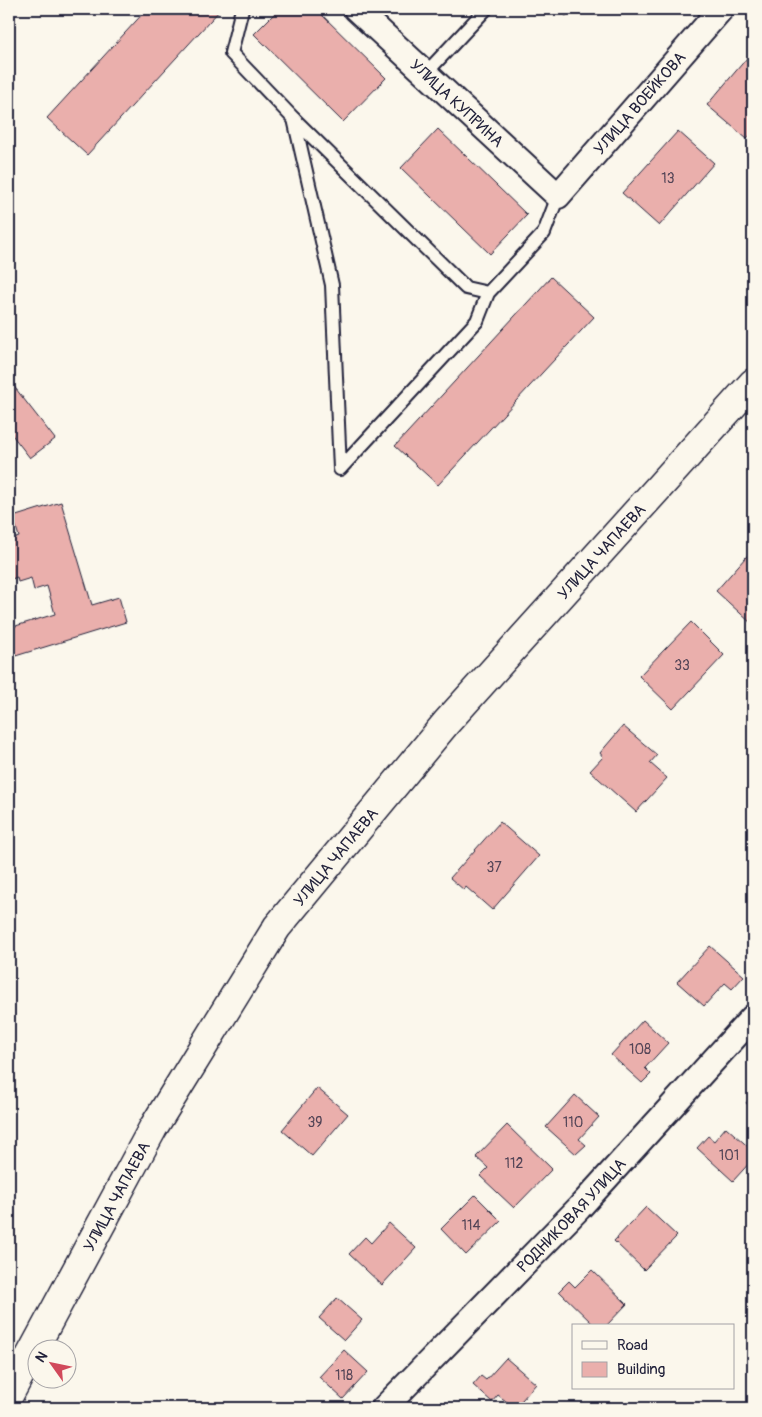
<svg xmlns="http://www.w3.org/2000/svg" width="762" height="1417" font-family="Pangolin,sans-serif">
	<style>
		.building { fill: #eaafac; stroke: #22223b }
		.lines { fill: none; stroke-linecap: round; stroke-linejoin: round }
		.service-casing { stroke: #22223b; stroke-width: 16 }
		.minor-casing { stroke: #22223b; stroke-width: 28 }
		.tertiary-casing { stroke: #22223b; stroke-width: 31 }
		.service { stroke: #fbf7ec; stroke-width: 12 }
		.minor { stroke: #fbf7ec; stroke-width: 24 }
		.tertiary { stroke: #fbf7ec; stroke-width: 28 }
		.labels { text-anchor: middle; stroke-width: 5; stroke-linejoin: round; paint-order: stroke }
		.number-label { font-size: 14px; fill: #544557 }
		.street-label { font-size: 16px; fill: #22223b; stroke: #fbf7ec }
	</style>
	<rect width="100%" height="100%" fill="#fbf7ec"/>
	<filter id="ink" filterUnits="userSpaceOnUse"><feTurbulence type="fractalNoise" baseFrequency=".02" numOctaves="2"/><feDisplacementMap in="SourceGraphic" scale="10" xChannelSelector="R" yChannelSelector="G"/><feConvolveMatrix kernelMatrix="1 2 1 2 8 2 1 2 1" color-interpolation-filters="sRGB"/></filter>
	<g filter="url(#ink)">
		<!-- building -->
		<g class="building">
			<polygon points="147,9 221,9 87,155 47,118"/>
			<polygon points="279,9 316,9 386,78 343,122 254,34"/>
			<polygon points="558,9 573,9 566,16"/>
			<polygon points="753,51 753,132 747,139 707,105"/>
			<polygon points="438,129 527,215 490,254 401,168"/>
			<polygon points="678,131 714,163 659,226 622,193"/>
			<polygon points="551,277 594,317 438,485 395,446"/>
			<polygon points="9,380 55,439 30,458 9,431"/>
			<polygon points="61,502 92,605 119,597 126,622 9,658 9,628 55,614 47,586 34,590 31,578 18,582 17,577 9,580 9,540 19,537 13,517"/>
			<polygon points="753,549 753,622 752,624 716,591"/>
			<polygon points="691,622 724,655 673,709 639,676"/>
			<polygon points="623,726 657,755 650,763 667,778 636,812 590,771 603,757 600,753"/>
			<polygon points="500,822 539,856 492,910 466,887 464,890 450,878"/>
			<polygon points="710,946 744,976 732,989 725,983 704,1006 677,982"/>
			<polygon points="643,1020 668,1043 645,1068 651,1074 642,1083 611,1055"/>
			<polygon points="317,1088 348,1114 312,1156 282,1130"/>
			<polygon points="753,1094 753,1109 746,1103"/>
			<polygon points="575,1095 599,1117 579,1139 586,1145 576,1154 546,1127"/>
			<polygon points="507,1125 552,1169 514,1208 480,1176 488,1168 476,1157"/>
			<polygon points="726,1127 753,1151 753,1159 733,1181 697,1148 708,1136 714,1141"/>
			<polygon points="475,1195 501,1221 466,1255 441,1229"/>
			<polygon points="646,1207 677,1236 644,1270 614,1241"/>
			<polygon points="389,1223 416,1248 382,1285 349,1254 365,1237 371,1243"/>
			<polygon points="592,1270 627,1304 606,1326 595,1326 559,1291 569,1281 575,1287"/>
			<polygon points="337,1298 362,1320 344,1340 319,1318"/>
			<polygon points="344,1350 368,1372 343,1399 319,1377"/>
			<polygon points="506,1358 536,1384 515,1408 498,1395 492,1402 473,1385 481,1376 486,1380"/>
		</g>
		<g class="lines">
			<defs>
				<g id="service">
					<polyline points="242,9 231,53 294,119"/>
					<polyline points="425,74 486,9"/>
					<polyline points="488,293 466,288 294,119 332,285 340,469 477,321 488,293 544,233 558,196"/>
				</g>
				<g id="minor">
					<path id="s1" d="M356 9 558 196 721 9"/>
					<path id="s2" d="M384 1408 579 1208 753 1017"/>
				</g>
				<g id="tertiary">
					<path id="s3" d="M9 1395 153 1128 277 927 446 723 753 383"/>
				</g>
			</defs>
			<!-- service casing -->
			<use href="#service" class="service-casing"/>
			<!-- minor casing -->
			<use href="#minor" class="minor-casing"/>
			<!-- tertiary casing -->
			<use href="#tertiary" class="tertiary-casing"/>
			<!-- service -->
			<use href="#service" class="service"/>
			<!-- minor -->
			<use href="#minor" class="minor"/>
			<!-- tertiary -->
			<use href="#tertiary" class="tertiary"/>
		</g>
	</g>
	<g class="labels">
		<!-- number labels -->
		<g class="number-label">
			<text x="668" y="183">13</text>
			<text x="682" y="670">33</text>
			<text x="494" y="872">37</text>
			<text x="640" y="1054">108</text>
			<text x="315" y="1127">39</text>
			<text x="573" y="1127">110</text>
			<text x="729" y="1160">101</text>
			<text x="514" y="1168">112</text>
			<text x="471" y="1230">114</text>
			<text x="344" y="1380">118</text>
		</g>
		<!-- street labels -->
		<g class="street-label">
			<text dy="6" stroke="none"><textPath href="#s1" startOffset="399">УЛИЦА ВОЕЙКОВА</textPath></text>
			<text dy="6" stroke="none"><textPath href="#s1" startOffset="138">УЛИЦА КУПРИНА</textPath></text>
			<text dy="6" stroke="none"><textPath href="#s3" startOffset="1036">УЛИЦА ЧАПАЕВА</textPath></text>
			<text dy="6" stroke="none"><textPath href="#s3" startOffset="631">УЛИЦА ЧАПАЕВА</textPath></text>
			<text dy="6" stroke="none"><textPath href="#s3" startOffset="226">УЛИЦА ЧАПАЕВА</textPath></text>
			<text dy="6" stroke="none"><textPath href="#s2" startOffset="269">РОДНИКОВАЯ УЛИЦА</textPath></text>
		</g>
	</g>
	<!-- margin -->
	<rect width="762" height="1417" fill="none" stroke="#fbf7ec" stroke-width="30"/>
	<rect x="15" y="15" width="732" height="1387" fill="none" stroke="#22223b" stroke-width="2" filter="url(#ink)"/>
	<!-- legend -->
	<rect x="572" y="1324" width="162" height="65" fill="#fbf7ec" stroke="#a4a2a5"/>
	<rect x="582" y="1341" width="25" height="8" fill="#fbf7ec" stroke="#a4a2a5"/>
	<text x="617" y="1350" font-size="15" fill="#22223b">Road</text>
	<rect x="582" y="1362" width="25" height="15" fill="#eaafac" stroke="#a4a2a5"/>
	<text x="617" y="1374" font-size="15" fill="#22223b">Building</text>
	<!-- north arrow -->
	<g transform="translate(52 1364) rotate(303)"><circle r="24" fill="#fbf7ec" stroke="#a4a2a5"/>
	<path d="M0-4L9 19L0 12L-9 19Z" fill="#d1495b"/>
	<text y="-8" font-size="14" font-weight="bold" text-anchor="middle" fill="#22223b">N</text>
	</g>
</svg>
